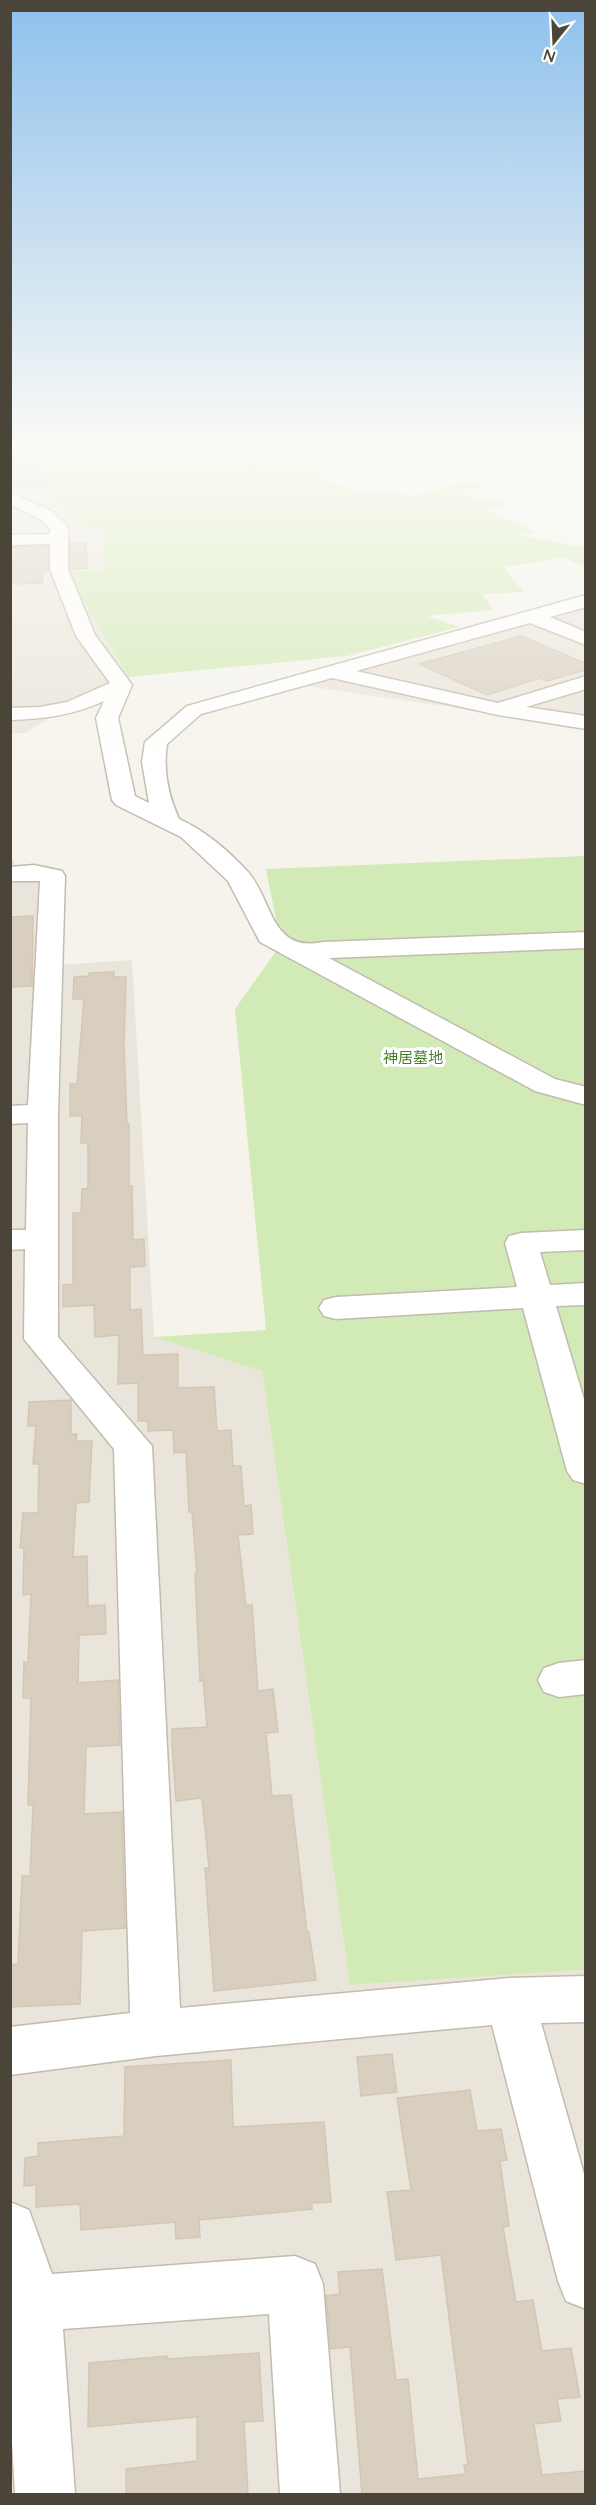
<svg xmlns="http://www.w3.org/2000/svg" width="596" height="2505" font-family="Quicksand,'Noto Sans JP',sans-serif">
	<style>
		.residential { fill: #eae5da }
		.green { fill: #d2eab5 }
		.building { fill: #d8cfc1; stroke: #d3c7b4; stroke-width: 1.5 }
		.lines { fill: none; stroke-linecap: round; stroke-linejoin: round }
		.minor-casing { stroke: #c2bbae; stroke-width: 3 }
		.minor { fill: #fff; fill-rule: evenodd }
		.labels { text-anchor: middle; stroke-width: 6; stroke-linejoin: round; paint-order: stroke }
		.park-label { font-size: 15px; fill: #4a7f2a; stroke: #fff }
	</style>
	<rect width="100%" height="100%" fill="#f6f3ec"/>
	<!-- residential -->
	<g class="residential">
		<polygon points="10,446 70,446 63,452 11,459"/>
		<polygon points="39,460 64,512 103,534 104,570 66,573 128,677 101,687 25,733 11,733 10,463"/>
		<polygon points="585,599 585,727 306,686"/>
		<polygon points="10,851 15,865 60,873 59,965 132,960 154,1337 262,1371 350,1985 585,1970 585,2494 11,2494"/>
	</g>
	<!-- green -->
	<g class="green">
		<polygon points="70,446 308,446 342,451 325,462 349,464 321,477 346,489 416,495 473,481 485,487 457,492 476,500 500,499 508,507 486,510 536,532 520,535 578,547 585,544 585,567 564,558 503,567 524,592 482,594 493,610 427,616 460,627 347,656 128,677 66,572 104,569 103,534 64,512 39,461 11,463 10,459 63,452"/>
		<polygon points="585,856 585,1970 350,1985 262,1371 154,1337 266,1330 235,1009 281,944 266,869"/>
	</g>
	<!-- building -->
	<g class="building">
		<polygon points="30,450 49,487 10,488 10,452"/>
		<polygon points="70,543 86,543 87,568 70,569"/>
		<polygon points="48,546 48,570 44,570 42,583 13,584 14,573 10,573 10,547"/>
		<polygon points="521,636 585,663 585,670 547,681 540,678 487,695 419,664"/>
		<polygon points="33,916 32,986 10,987 10,917"/>
		<polygon points="114,972 114,977 126,977 124,1046 127,1124 129,1124 129,1186 132,1186 133,1240 144,1239 145,1266 130,1267 130,1310 141,1309 143,1355 178,1354 178,1388 214,1387 217,1431 231,1430 233,1466 241,1466 244,1506 251,1505 253,1534 238,1535 246,1606 252,1605 258,1691 273,1689 278,1732 266,1733 272,1796 291,1795 307,1932 309,1932 316,1980 214,1991 205,1868 209,1868 202,1798 176,1801 172,1745 172,1729 207,1727 203,1680 200,1681 195,1574 197,1574 192,1512 189,1512 186,1452 174,1453 173,1430 148,1431 148,1421 138,1421 138,1383 118,1384 119,1335 95,1337 94,1305 63,1307 63,1285 73,1284 73,1213 81,1213 82,1189 88,1188 88,1145 87,1143 81,1143 82,1116 70,1116 70,1084 77,1084 84,999 73,999 74,977 89,976 89,973"/>
		<polygon points="71,1400 71,1434 77,1434 76,1441 92,1441 89,1502 76,1503 73,1557 87,1556 88,1606 105,1605 106,1634 79,1635 78,1683 118,1680 120,1745 86,1747 84,1814 122,1812 125,1928 82,1931 80,2004 10,2007 10,1965 18,1964 22,1876 30,1876 33,1805 28,1805 31,1698 23,1698 24,1662 28,1662 31,1594 23,1595 24,1548 20,1548 23,1513 38,1513 39,1464 33,1464 36,1426 28,1426 29,1402"/>
		<polygon points="392,2054 397,2092 361,2096 357,2057"/>
		<polygon points="231,2060 233,2127 324,2122 331,2202 312,2203 312,2209 199,2220 200,2237 176,2239 175,2222 81,2230 80,2204 36,2207 36,2185 24,2186 25,2158 38,2156 38,2143 124,2136 125,2067"/>
		<polygon points="470,2090 477,2131 501,2129 507,2160 500,2161 509,2226 503,2227 516,2302 533,2300 542,2351 571,2348 580,2397 557,2399 561,2421 534,2424 542,2475 585,2471 585,2494 362,2494 350,2347 331,2349 326,2296 340,2294 338,2272 382,2269 396,2380 408,2379 418,2479 466,2474 464,2465 468,2465 441,2255 396,2260 387,2192 411,2190 397,2098"/>
		<polygon points="259,2353 263,2421 244,2422 248,2494 126,2494 126,2469 197,2461 197,2417 88,2427 89,2363 167,2356 167,2359"/>
	</g>
	<g class="lines">
		<defs>
			<g id="minor">
				<path d="M10 492 53 512 68 526V569L95 635 132 685 118 718 135 796 149 803 142 762 145 742 187 706 586 595V607L550 617 586 632V645L530 623 356 671 498 703 586 676V689L526 707 586 716V729L498 715 332 678 201 714 167 744C163 770 168 795 179 819 204 830 229 851 248 872 273 900 270 953 323 942L586 932V948L329 958 555 1079 586 1087V1105L535 1091 260 942 228 881 181 837 116 805 112 800 96 718 104 701C74 715 44 719 10 720V708L40 707 67 702 110 683 76 636 50 569V544L10 545V535L50 534V528L41 520 10 504Z"/>
				<polygon points="34,865 62,871 65,876 58,1113 58,1337 152,1446 180,2008 510,1978 586,1976 586,2022 541,2023 586,2181 586,2309 566,2301 558,2281 492,2025 156,2056 10,2075 10,2027 130,2013 114,1449 24,1339 25,1249 10,1250 10,1230 26,1230 28,1123 10,1124 10,1106 28,1105 40,881 10,881 10,867"/>
				<polygon points="586,1230 586,1250 540,1252 550,1285 586,1283 586,1305 556,1306 586,1406 586,1484 573,1480 567,1471 523,1308 336,1319 324,1316 319,1308 324,1300 336,1297 517,1287 505,1243 509,1236 521,1233"/>
				<polygon points="586,1660 586,1694 559,1697 544,1692 538,1680 544,1668 559,1663"/>
				<polygon points="10,2202 29,2210 52,2274 295,2256 315,2264 323,2284 340,2494 280,2494 269,2314 63,2329 75,2494 15,2494 10,2408"/>
			</g>
		</defs>
		<!-- minor casing -->
		<use href="#minor" class="minor-casing"/>
		<!-- minor -->
		<use href="#minor" class="minor"/>
	</g>
	<!-- sky -->
	<linearGradient id="sky" x2="0" y2="1"><stop stop-color="#8fc1ec"/><stop offset="0.56" stop-color="#fbfaf6"/><stop offset="1" stop-color="#fbfaf6" stop-opacity="0"/></linearGradient>
	<rect width="596" height="797" fill="url(#sky)"/>
	<g class="labels">
		<!-- park labels -->
		<g class="park-label">
			<text x="413" y="1063">神居墓地</text>
		</g>
	</g>
	<!-- border -->
	<rect width="596" height="2505" fill="none" stroke="#4b4439" stroke-width="24"/>
	<!-- north arrow -->
	<g transform="translate(554 42) rotate(198)" stroke="#ffffff" stroke-width="4.5" paint-order="stroke">
	<path d="M0-4.5L10 22L0 15L-10 22Z" fill="#4b4439"/>
	<text y="-9" font-size="16" font-weight="bold" text-anchor="middle" fill="#4b4439">N</text>
	</g>
</svg>
